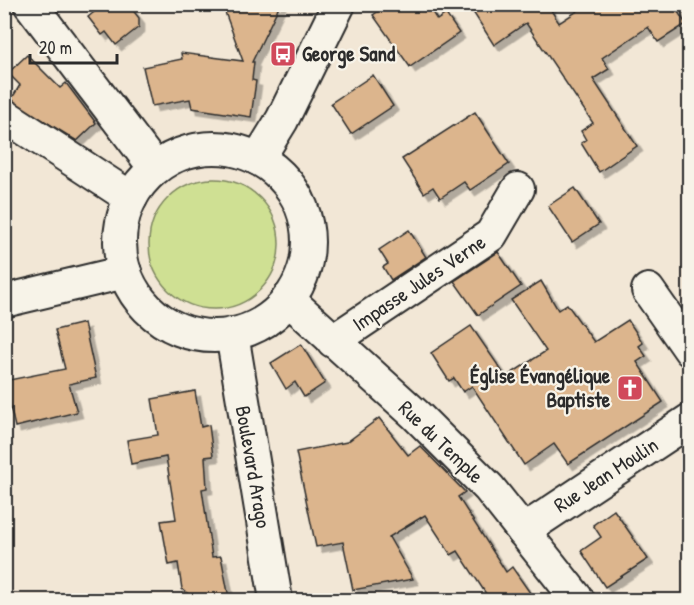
<svg xmlns="http://www.w3.org/2000/svg" width="694" height="605" font-family="'Patrick Hand',sans-serif">
	<style>
		.green { fill: #cfe093; stroke: #7d865f; stroke-width: 1.5 }
		.building { fill: #dcb58d; stroke: #2b2b2b; stroke-width: 1.5; filter: url(#shadow) }
		.lines { fill: none; stroke-linecap: round; stroke-linejoin: round }
		.minor-casing { stroke: #2b2b2b; stroke-width: 36 }
		.minor { stroke: #f7f3e8; stroke-width: 32 }
		.labels { text-anchor: middle; stroke-width: 4.5; stroke-linejoin: round; paint-order: stroke }
		.poi-label { font-size: 21px; font-weight: bold; fill: #2b2b2b; stroke: #f7f3e8; text-anchor: start }
		.street-label { font-size: 21px; fill: #2b2b2b; stroke: #f7f3e8 }
	</style>
	<defs>
		<filter id="shadow"><feDropShadow dx="5.5" dy="5.5" stdDeviation="0" flood-color="#0004"/></filter>
	</defs>
	<rect width="100%" height="100%" fill="#f2e7d6"/>
	<filter id="ink" filterUnits="userSpaceOnUse"><feTurbulence type="fractalNoise" baseFrequency=".0167" numOctaves="2"/><feDisplacementMap in="SourceGraphic" scale="12" xChannelSelector="R" yChannelSelector="G"/><feConvolveMatrix kernelMatrix="1 2 1 2 8 2 1 2 1" color-interpolation-filters="sRGB"/></filter>
	<g filter="url(#ink)">
		<!-- green -->
		<circle class="green" cx="214" cy="244" r="65"/>
		<!-- building -->
		<g class="building">
			<polygon points="104,4 128,4 139,18 139,27 116,45 106,32 102,35 88,17"/>
			<polygon points="222,4 280,4 252,62 254,62 252,80 256,81 251,117 192,108 190,99 152,106 143,67 182,59 181,53 243,61"/>
			<polygon points="389,4 427,4 437,20 446,14 459,33 410,67 373,15"/>
			<polygon points="485,4 553,4 549,7 559,23 588,4 683,4 676,9 686,24 658,42 648,27 602,58 609,69 593,79 637,146 599,172 581,143 586,140 581,131 593,123 526,23 494,45 473,12"/>
			<polygon points="27,55 60,88 66,83 96,123 77,141 5,97 14,95 20,85 8,73"/>
			<polygon points="373,75 393,106 351,134 331,103"/>
			<polygon points="475,112 509,164 470,190 464,182 440,198 433,187 424,193 402,159"/>
			<polygon points="575,188 599,224 572,242 548,206"/>
			<polygon points="409,230 426,257 391,280 383,267 388,264 379,250"/>
			<polygon points="498,252 521,286 478,315 454,281"/>
			<polygon points="541,281 558,310 567,304 594,342 628,320 643,343 639,346 646,356 637,362 663,402 568,464 554,444 524,465 472,386 463,392 454,378 449,381 431,353 471,326 506,377 546,351 511,300"/>
			<polygon points="84,323 96,378 69,384 77,412 15,427 4,381 65,369 55,330"/>
			<polygon points="301,344 325,383 304,397 295,382 286,389 271,363"/>
			<polygon points="195,391 201,427 209,425 213,456 205,457 207,488 202,489 212,557 221,556 229,598 214,600 196,600 182,589 178,563 169,565 161,521 176,519 166,457 131,464 127,440 158,435 152,399"/>
			<polygon points="379,418 408,455 420,446 465,492 458,497 506,572 512,567 535,600 490,600 458,551 451,555 425,515 389,537 413,579 353,590 343,542 316,547 296,452 347,442"/>
			<polygon points="614,510 648,559 605,587 581,551 601,537 593,525"/>
		</g>
		<g class="lines">
			<defs>
				<g id="minor">
					<polyline points="30,4 155,168"/>
					<polyline points="4,115 131,198"/>
					<circle cx="214" cy="242" r="94"/>
					<polyline points="258,159 282,120 339,4"/>
					<polyline points="648,290 690,350"/>
					<polyline points="288,299 416,415 489,488 578,600"/>
					<polyline points="4,301 125,272"/>
					<polyline points="232,334 276,600"/>
					<polyline points="333,341 491,235 518,189"/>
					<polyline points="523,531 690,420"/>
				</g>
			</defs>
			<!-- minor casing -->
			<use href="#minor" class="minor-casing"/>
			<!-- minor -->
			<use href="#minor" class="minor"/>
		</g>
	</g>
	<!-- icons -->
	<defs>
		<symbol id="bus-square" viewBox="-11 -11 22 22"><rect x="-9" y="-9" width="18" height="18" rx="4" fill="#d1495b" stroke="#f7f3e8"/><path d="M-5-6H5V4H4V6H2V4H-2V6H-4V4H-5ZM-3.5-4V0h7V-4ZM-3.5 1.2v1.5H-2V1.2ZM2 1.2v1.5H3.5V1.2Z" fill="#fff"/></symbol>
		<symbol id="church-square" viewBox="-11 -11 22 22"><rect x="-9" y="-9" width="18" height="18" rx="4" fill="#d1495b" stroke="#f7f3e8"/><path d="M-1.2-6h2.4v3.5h3.3v2.4h-3.3V6h-2.4V-.1h-3.3v-2.4h3.3Z" fill="#fff"/></symbol>
	</defs>
	<g fill-rule="evenodd">
		<use href="#bus-square" x="268" y="39" width="30" height="30"/>
		<use href="#church-square" x="615" y="373" width="30" height="30"/>
	</g>
	<g class="labels">
		<!-- poi labels -->
		<g class="poi-label">
			<text x="302" y="61">George Sand</text>
			<text x="610" y="383" text-anchor="end">Église Évangélique<tspan x="610" dy="24">Baptiste</tspan></text>
		</g>
		<!-- street labels -->
		<g class="street-label">
			<text transform="translate(419 283) rotate(-34)" y="7">Impasse Jules Verne</text>
			<text transform="translate(441 442) rotate(44)" y="7">Rue du Temple</text>
			<text transform="translate(253 467) rotate(80)" y="7">Boulevard Arago</text>
			<text transform="translate(606 475) rotate(-33)" y="7">Rue Jean Moulin</text>
		</g>
	</g>
	<!-- margin -->
	<rect width="694" height="605" fill="none" stroke="#f7f3e8" stroke-width="24"/>
	<rect x="12" y="12" width="670" height="581" fill="none" stroke="#2b2b2b" stroke-width="2" filter="url(#ink)"/>
	<!-- scale -->
	<path d="M30 54v9h87v-9" fill="none" stroke="#2b2b2b" stroke-width="3"/>
	<text x="39" y="54" font-size="18" fill="#2b2b2b" stroke="#f7f3e8" stroke-width="4.5" paint-order="stroke">20 m</text>
</svg>
